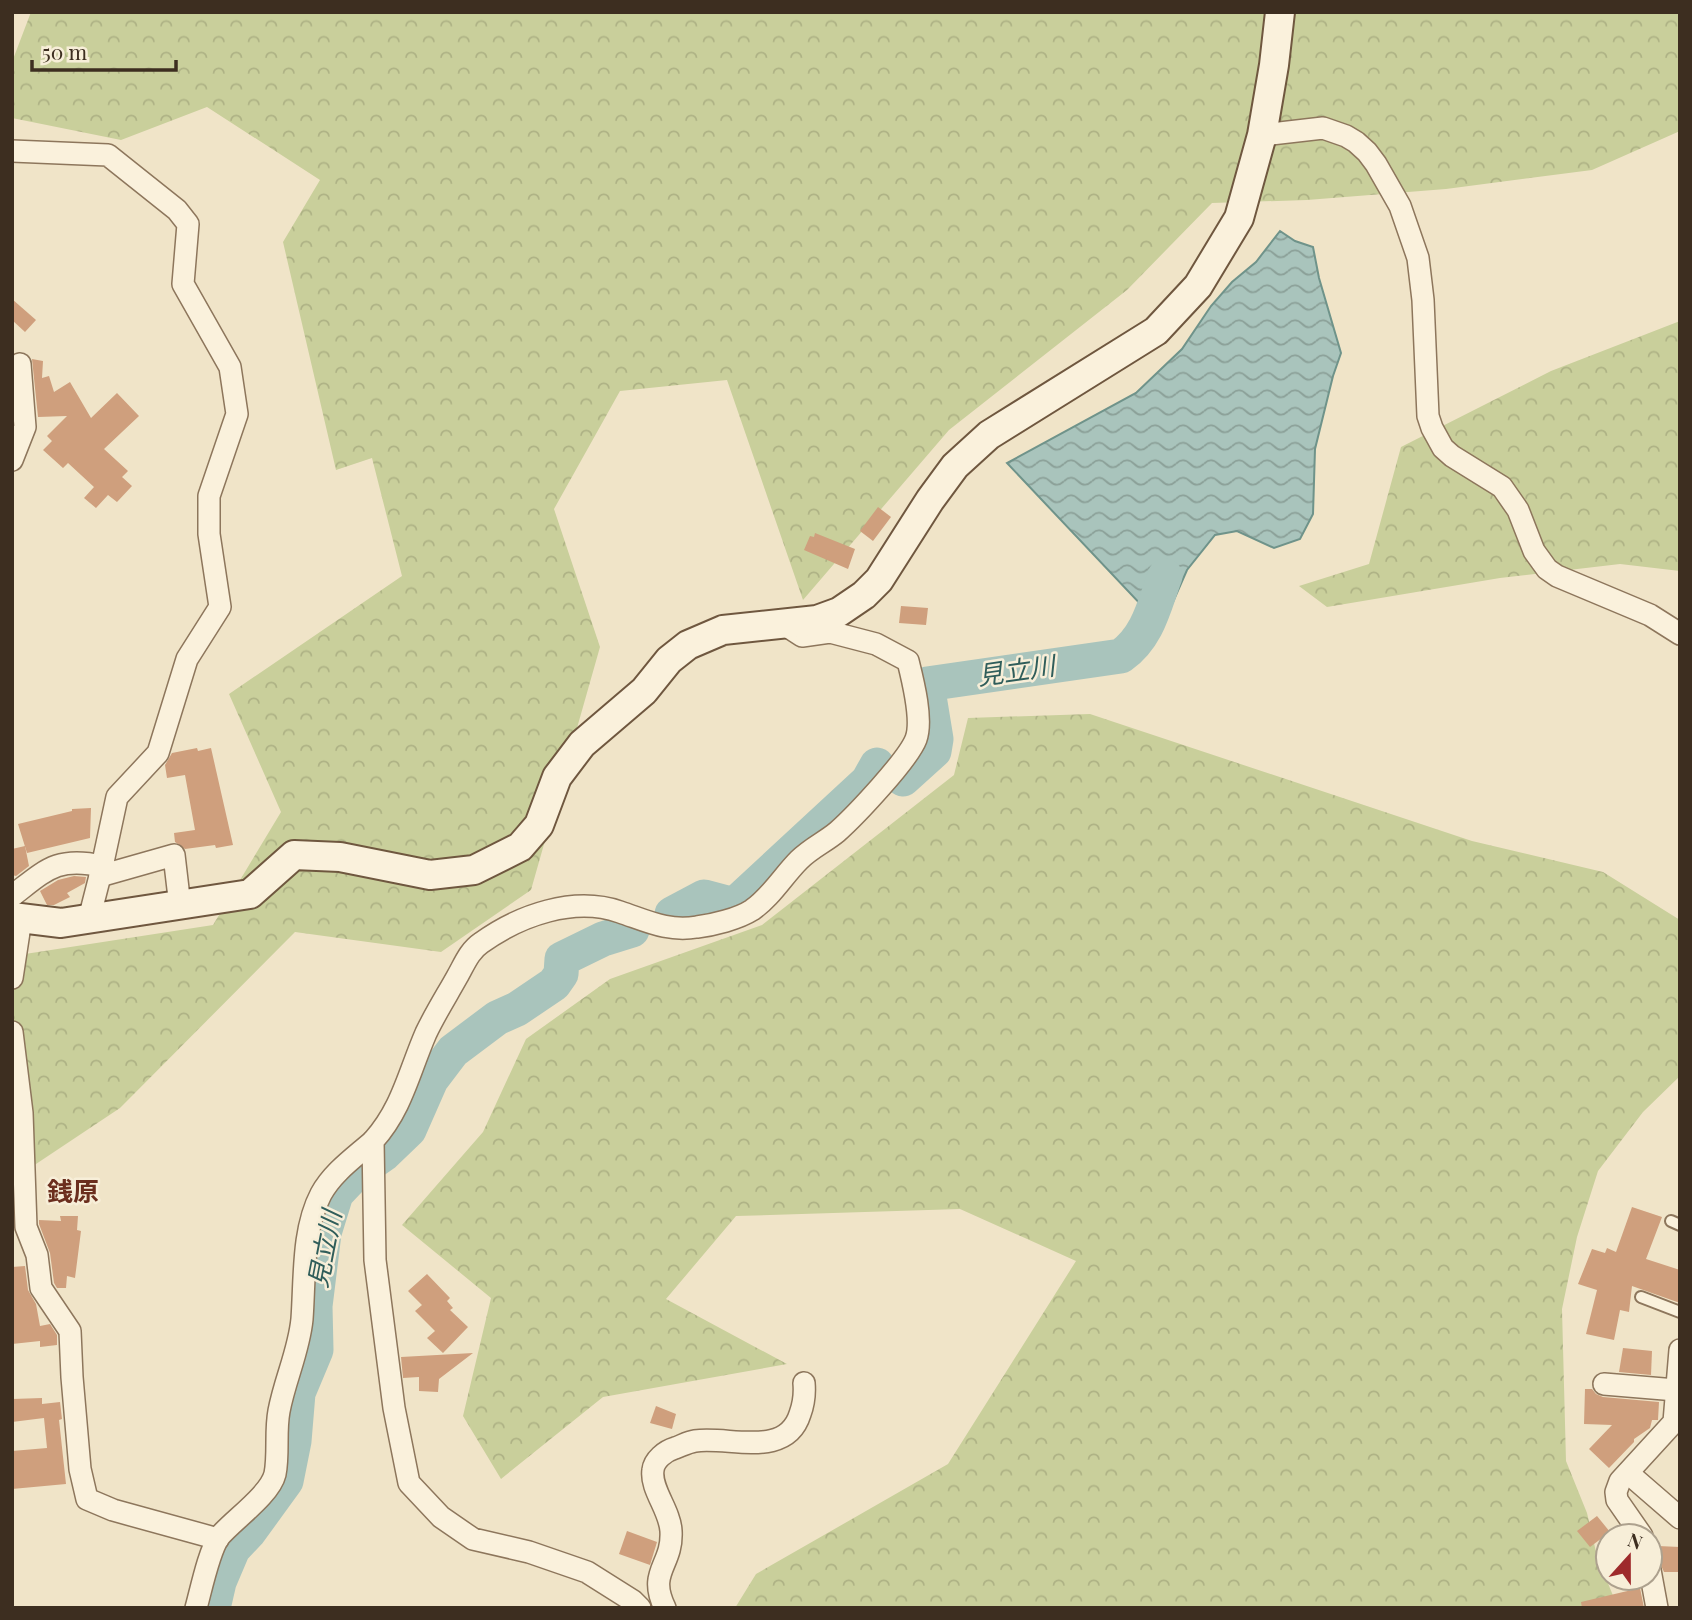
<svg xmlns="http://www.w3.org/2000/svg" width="1692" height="1620" font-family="'Playfair Display','Noto Sans JP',serif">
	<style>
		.forest { fill: url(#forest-crowns) }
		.water { fill: url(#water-waves); stroke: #6f938a; stroke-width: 2 }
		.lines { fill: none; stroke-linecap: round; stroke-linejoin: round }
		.river { stroke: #a9c4bc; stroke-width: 35 }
		.building { fill: #cf9f7d }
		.lane-casing { stroke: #8d765c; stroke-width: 14 }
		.street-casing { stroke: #8d765c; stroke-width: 24 }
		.secondary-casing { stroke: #6f573f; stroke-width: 32 }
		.lane { stroke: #faf1dc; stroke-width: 10 }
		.street { stroke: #faf1dc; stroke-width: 21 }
		.secondary { stroke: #faf1dc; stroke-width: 28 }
		.labels { text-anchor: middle; stroke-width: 5; stroke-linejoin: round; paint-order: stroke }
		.water-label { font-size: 26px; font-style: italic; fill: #2f5d5a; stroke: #f7eed8 }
		.neighbourhood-label { font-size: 26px; font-weight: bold; fill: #6b2e1e; stroke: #f7eed8 }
	</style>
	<defs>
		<pattern id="forest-crowns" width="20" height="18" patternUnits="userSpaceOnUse" patternTransform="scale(1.75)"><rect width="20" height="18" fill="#c9cf9b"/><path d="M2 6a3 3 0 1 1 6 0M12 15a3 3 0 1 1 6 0" fill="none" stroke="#aeb285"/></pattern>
		<pattern id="water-waves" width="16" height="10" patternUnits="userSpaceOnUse" patternTransform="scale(1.75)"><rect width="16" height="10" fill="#a9c4bc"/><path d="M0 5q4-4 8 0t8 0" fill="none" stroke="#8ba098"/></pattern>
	</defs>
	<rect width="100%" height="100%" fill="#f0e4c8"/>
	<!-- forest -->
	<g class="forest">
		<polygon points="31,12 1680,12 1680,131 1592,170 1446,189 1307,200 1212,203 1127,290 949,430 803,600 727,380 620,391 554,509 600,647 531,890 441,952 295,932 120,1108 12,1180 12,956 213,925 281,812 229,694 402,576 372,458 336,470 283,242 320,180 207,107 121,140 12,118 12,62"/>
		<polygon points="1680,321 1680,571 1620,564 1500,578 1327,607 1299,586 1369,564 1401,447 1551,371"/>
		<polygon points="1090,714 1472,841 1603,872 1680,920 1680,1076 1643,1112 1598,1171 1577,1237 1562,1309 1566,1461 1587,1513 1597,1556 1618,1608 735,1608 756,1574 948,1464 1076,1261 960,1209 736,1216 666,1299 787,1364 603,1397 501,1479 463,1416 491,1298 402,1225 483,1132 526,1039 610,979 762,925 954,775 968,718"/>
	</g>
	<!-- water -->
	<polygon class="water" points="1280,231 1295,241 1313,247 1319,278 1341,353 1333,376 1315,449 1313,514 1300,539 1274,548 1237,531 1215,535 1187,570 1162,627 1007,463 1136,393 1182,349 1211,306 1232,282 1256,262"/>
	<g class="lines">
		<!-- river -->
		<g class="river">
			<path d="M903 779 934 751 936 739 927 684 1121 656C1148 637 1154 606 1165 576"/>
			<polyline points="672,914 704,897 734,905 868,781 877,765"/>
			<polyline points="213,1608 219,1582 233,1549 249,1532 286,1481 294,1441 298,1393 316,1350 315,1306 324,1233 336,1194 354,1175 384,1154 409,1130 431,1080 453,1051 497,1018 517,1009 554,984 561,974 562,959 603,939 632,930"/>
		</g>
	</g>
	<!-- building -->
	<g class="building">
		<polygon points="12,299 36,320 25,332 12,320"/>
		<polygon points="32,359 43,361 42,378 49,376 54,392 70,382 91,418 117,393 139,416 104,449 128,471 122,477 132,486 117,502 108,495 96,508 84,498 94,487 68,463 63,468 43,450 52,441 47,436 67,416 38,417"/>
		<polygon points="878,507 891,517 873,541 860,531"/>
		<polygon points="815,533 855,549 848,569 804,550 810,536 814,537"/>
		<polygon points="901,606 928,608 926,625 899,623"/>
		<polygon points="197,748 198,751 211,748 233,845 216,848 215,845 185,849 175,842 174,833 195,830 185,775 167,778 165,765 172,753"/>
		<polygon points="91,808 90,838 27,853 18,824 72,811 72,809"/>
		<polygon points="25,846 29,866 16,876 12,875 12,849"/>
		<polygon points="74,876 86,877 85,883 67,893 70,897 54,905 47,905 40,891 58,880"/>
		<polygon points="1632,1207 1662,1217 1646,1259 1680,1270 1680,1303 1632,1286 1629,1312 1620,1310 1614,1340 1586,1334 1597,1290 1578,1284 1592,1249 1605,1253 1607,1248 1616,1252"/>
		<polygon points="60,1216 78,1216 77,1230 81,1231 75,1278 67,1276 66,1288 57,1288 54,1283 50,1253 39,1224 39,1220 61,1221"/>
		<polygon points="25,1266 28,1290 36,1304 40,1326 50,1324 57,1335 57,1345 40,1347 40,1341 12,1344 12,1267"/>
		<polygon points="427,1274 450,1298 447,1301 453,1308 450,1310 468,1327 443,1353 427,1338 435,1331 415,1311 422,1305 408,1291"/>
		<polygon points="1623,1348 1652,1351 1651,1375 1619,1372"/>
		<polygon points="473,1353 439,1379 438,1392 419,1391 419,1377 403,1378 401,1357"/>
		<polygon points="1585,1389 1592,1389 1596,1394 1603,1397 1659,1402 1658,1420 1652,1420 1650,1428 1634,1439 1634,1442 1609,1468 1589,1449 1612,1425 1584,1424"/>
		<polygon points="42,1398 42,1404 60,1402 62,1419 59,1420 66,1484 12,1489 12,1451 47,1448 44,1418 12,1422 12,1399"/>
		<polygon points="656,1406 676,1414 672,1429 650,1423"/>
		<polygon points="1597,1516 1610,1532 1590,1547 1577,1531"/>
		<polygon points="627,1531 657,1542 650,1565 619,1554"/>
		<polygon points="1658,1546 1680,1547 1680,1572 1664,1572 1659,1561"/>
		<polygon points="1640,1588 1644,1608 1582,1608 1581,1602"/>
	</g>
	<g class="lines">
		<defs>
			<g id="lane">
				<polyline points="1671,1221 1680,1225"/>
				<polyline points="1641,1297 1680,1312"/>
			</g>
			<g id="street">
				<polyline points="1262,135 1323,128 1346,136 1356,142 1367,152 1376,164 1400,206 1418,258 1423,300 1428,416 1432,428 1443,448 1452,456 1502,487 1518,510 1534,551 1547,569 1557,576 1650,615 1680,634"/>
				<polyline points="12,151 108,155 177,210 188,224 183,284 230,367 237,414 209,496 209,534 220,607 187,659 158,753 117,797 100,876 174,855 180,906"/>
				<polyline points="12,460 25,427 20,364"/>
				<path d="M12 896C46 870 57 856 102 866"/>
				<polyline points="89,919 100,876"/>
				<polyline points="12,978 21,919"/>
				<polyline points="12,1032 22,1113 26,1227 37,1255 41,1288 70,1331 72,1377 80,1469 87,1499 113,1510 218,1539"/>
				<polyline points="1604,1384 1676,1390"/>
				<polyline points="1628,1473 1680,1518"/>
				<polyline points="1642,1536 1617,1500 1616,1492 1620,1481 1674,1422 1680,1350"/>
				<polyline points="1650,1570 1657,1608"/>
				<path d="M196 1608C201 1590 209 1551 219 1537 232 1521 270 1495 275 1474 279 1454 275 1432 279 1411 285 1379 299 1351 302 1319 305 1278 302 1230 321 1194 333 1172 355 1157 373 1141"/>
				<path d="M640 1608 633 1601 587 1572 529 1552 473 1539 441 1517 409 1483 394 1408 375 1260 373 1141C402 1109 409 1072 426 1033 435 1014 447 995 457 977 464 965 469 951 481 943 520 915 574 896 620 912 647 921 668 932 697 927 713 925 738 919 752 910 771 897 783 876 799 860 811 848 825 842 837 832 855 816 908 760 916 739 923 720 913 681 908 661L876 644 830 632 802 636 782 623"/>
				<path d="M665 1608C647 1571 673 1566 671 1531 670 1510 650 1489 653 1470 654 1460 665 1451 675 1448 681 1446 688 1442 695 1441 730 1436 786 1459 800 1414 804 1403 805 1394 804 1383"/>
			</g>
			<polyline id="secondary" points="12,917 61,923 250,894 294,855 340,857 430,875 474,870 520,847 539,825 557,777 582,744 644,691 669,660 688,645 723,630 817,620 839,612 864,595 879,580 930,500 955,466 989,435 1156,331 1198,286 1239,218 1262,135 1274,65 1280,12"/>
		</defs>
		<!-- lane casing -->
		<use href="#lane" class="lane-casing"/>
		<!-- street casing -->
		<use href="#street" class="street-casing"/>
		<!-- secondary casing -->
		<use href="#secondary" class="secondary-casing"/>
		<!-- lane -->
		<use href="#lane" class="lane"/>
		<!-- street -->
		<use href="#street" class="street"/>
		<!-- secondary -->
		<use href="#secondary" class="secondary"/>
	</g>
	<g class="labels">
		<!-- water labels -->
		<g class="water-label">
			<text transform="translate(1016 671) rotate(-8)" y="9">見立川</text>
			<text transform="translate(325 1249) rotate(-79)" y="9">見立川</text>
		</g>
		<!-- neighbourhood labels -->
		<g class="neighbourhood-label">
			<text x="73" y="1201">銭原</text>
		</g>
	</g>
	<!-- border -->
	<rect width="1692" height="1620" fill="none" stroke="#3d2e20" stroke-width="28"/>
	<!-- north arrow -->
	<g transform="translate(1629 1557) rotate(21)"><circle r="33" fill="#f7eed8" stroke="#ada18e" stroke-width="2"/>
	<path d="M0-5L12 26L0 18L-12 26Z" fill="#9e2a2b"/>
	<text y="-10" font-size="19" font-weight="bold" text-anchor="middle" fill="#3d2e20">N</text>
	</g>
	<!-- scale -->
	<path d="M32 60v10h144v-10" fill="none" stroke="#3d2e20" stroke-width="3.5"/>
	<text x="42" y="60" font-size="21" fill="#3d2e20" stroke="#f7eed8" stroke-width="5" paint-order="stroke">50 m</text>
</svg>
